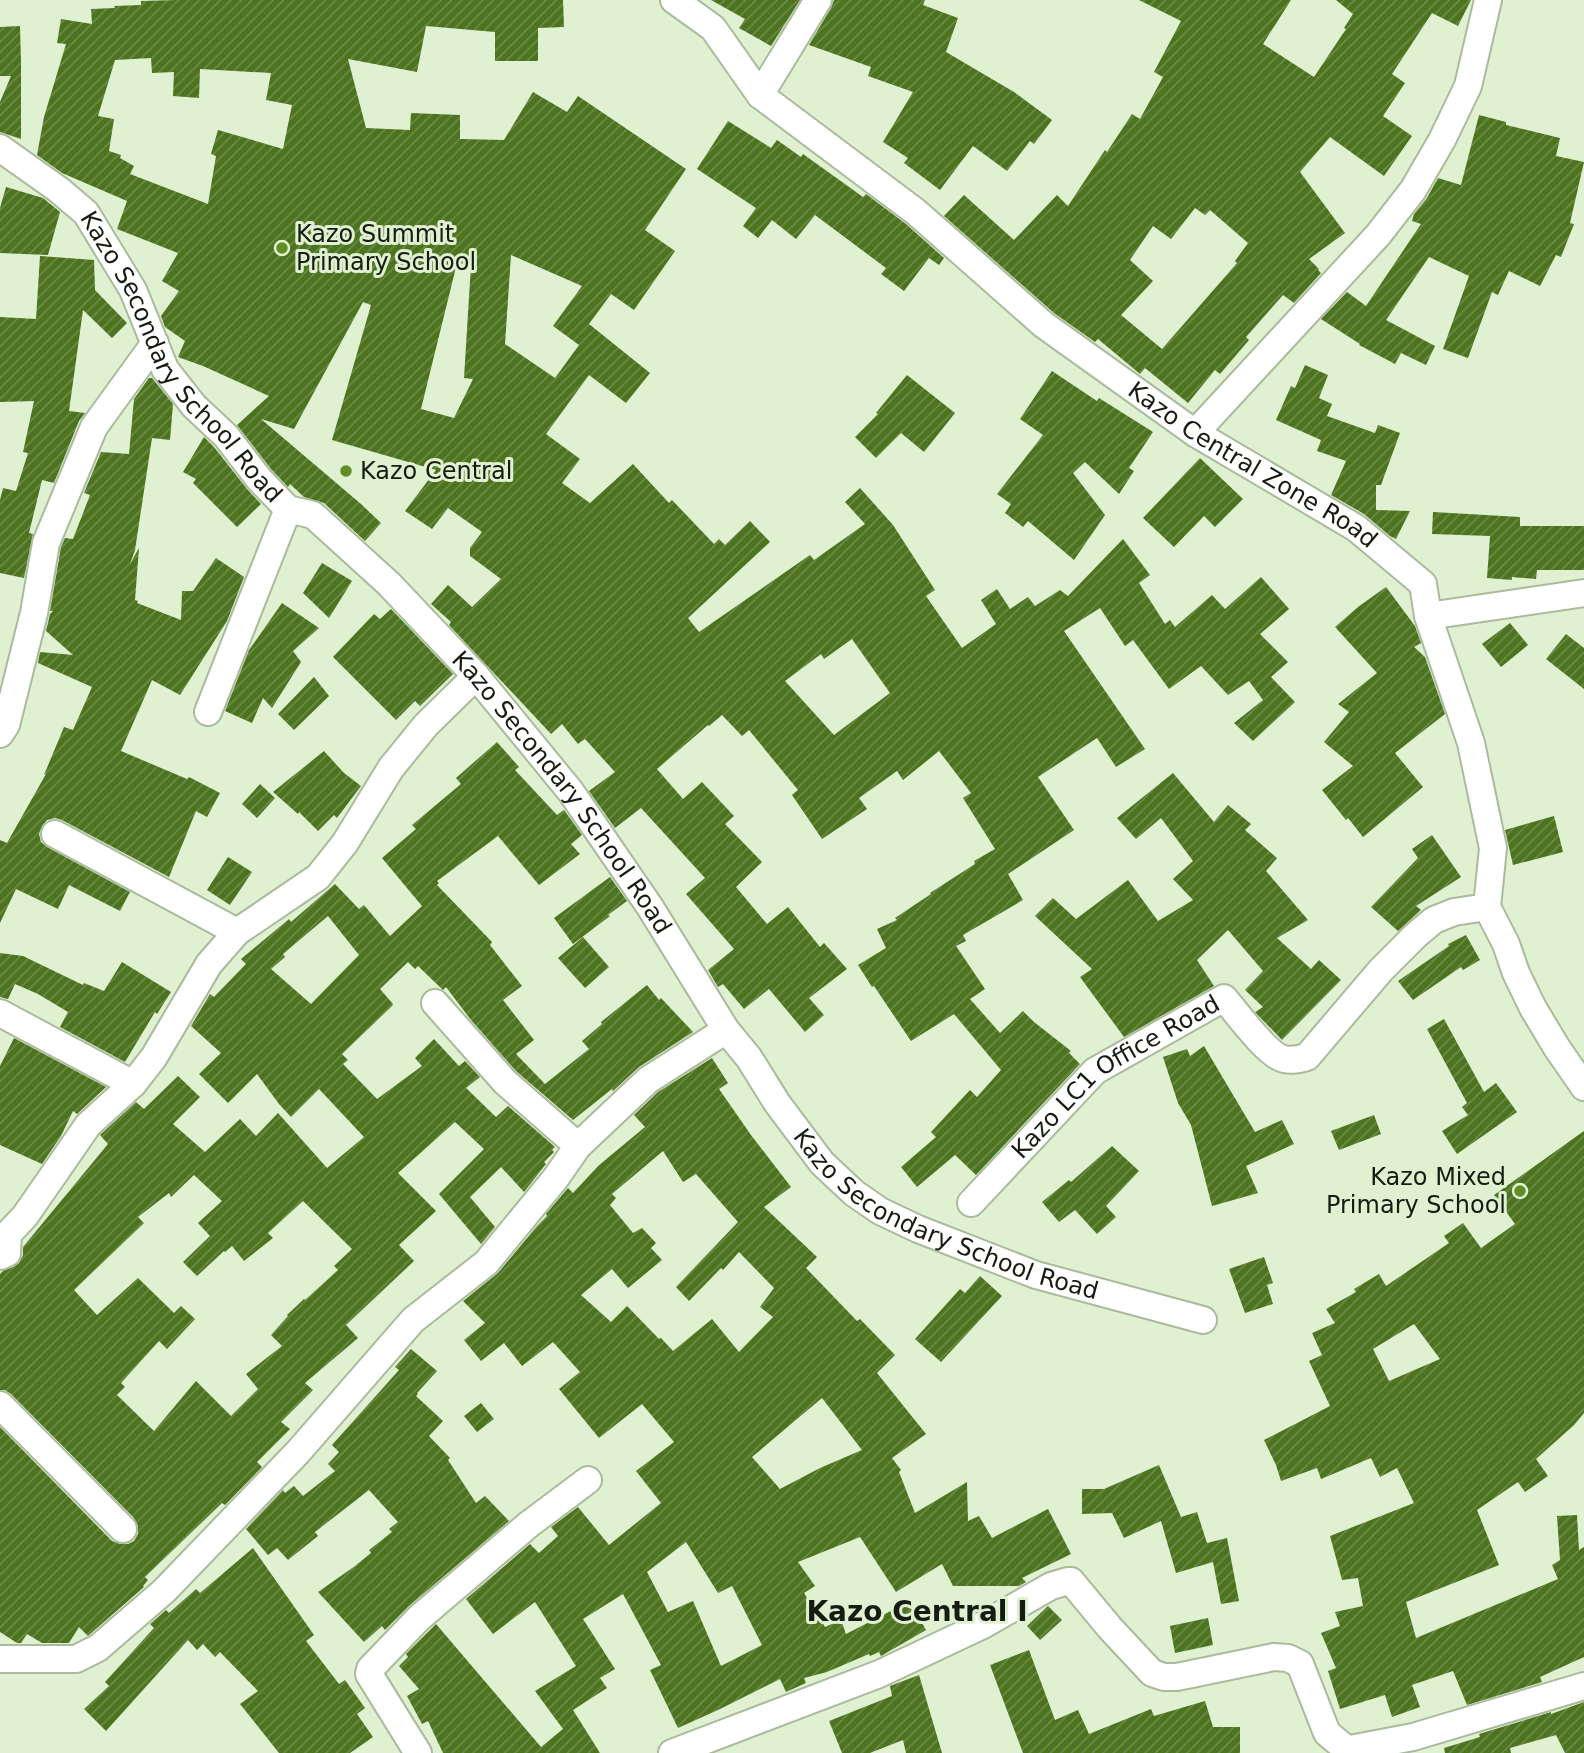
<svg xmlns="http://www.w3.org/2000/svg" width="1584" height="1753" font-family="'DejaVu Sans',sans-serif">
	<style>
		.building { fill: url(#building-hatch); fill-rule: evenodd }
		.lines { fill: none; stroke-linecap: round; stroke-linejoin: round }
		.minor-casing { stroke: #aabb9d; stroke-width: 30 }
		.minor { stroke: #fff; stroke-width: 26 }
		.poi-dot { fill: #5e8e24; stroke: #dff1d1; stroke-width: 2.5 }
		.labels { text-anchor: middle; stroke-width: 6; stroke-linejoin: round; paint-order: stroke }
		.poi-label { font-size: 24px; fill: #161c11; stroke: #dff1d1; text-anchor: start }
		.street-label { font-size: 24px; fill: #161c11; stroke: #dff1d1 }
		.quarter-label { font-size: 28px; font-weight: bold; fill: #161c11; stroke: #dff1d1 }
	</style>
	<defs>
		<pattern id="building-hatch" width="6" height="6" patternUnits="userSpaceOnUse" patternTransform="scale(1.75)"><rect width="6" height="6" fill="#4c731d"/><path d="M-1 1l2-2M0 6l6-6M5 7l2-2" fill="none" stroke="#6d894c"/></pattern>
	</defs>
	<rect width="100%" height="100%" fill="#dff1d1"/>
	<!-- building -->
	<g class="building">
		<path d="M177 0H563L564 27 538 28V61H495V32L426 26 417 72 348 59 366 128 410 130 411 113 460 115V139L504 140 533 92 567 112 578 96 686 169 645 230 675 251 634 310 611 294 589 324 650 373 626 403 589 375 546 434 580 459 562 483 590 503 633 464 669 503 672 500 714 544 719 539 725 545 750 521 770 542 688 618 699 632 810 555 814 560 865 524 845 502 860 488 893 525 935 590 926 596 962 648 996 624 981 600 997 589 1010 609 1028 597 1035 606 1060 590 1068 596 1123 539 1150 575 1139 583 1165 624 1170 620 1175 627 1212 595 1225 609 1261 577 1289 609 1260 634 1288 662 1271 677 1295 702 1253 741 1234 723 1263 700 1249 681 1228 695 1201 666 1169 689 1133 640 1125 646 1100 608 1064 631 1145 749 1116 767 1097 738 1038 777 1074 830 1008 874 1023 900 963 935 966 941 956 946 985 989 970 999 1000 1033 1023 1011 1034 1022 1071 1051 1069 1053 1080 1064 976 1175 955 1155 917 1187 901 1167 936 1137 931 1132 970 1090 977 1097 1001 1070 954 1014 911 1041 874 986 872 987 858 965 886 948 877 929 897 920 895 918 931 894 930 893 975 864 974 861 995 849 963 798 971 793 939 751 903 780 897 771 859 798 867 809 822 839 792 795 798 790 749 730 742 736 722 715 709 726 708 725 657 769 683 799 702 782 734 816 725 824 762 862 736 887 767 924 788 907 820 947 824 943 847 969 809 998 824 1015 805 1032 769 989 744 1009 723 984 718 987 708 970 734 949 686 894 705 878 641 808 615 828 589 791 615 772 585 739 578 744 562 724 551 734 449 625 451 622 431 604 448 585 472 607 501 579 470 556V548L482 532 448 508 432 529 405 511 436 470 332 440 371 305 363 302 294 429 261 419 361 504 381 523 365 541 324 503 304 497 290 484 288 487 271 469 237 425 269 396 203 366 178 357 185 341 165 327 161 316 179 291 162 281 178 253 117 229 127 201 62 173 37 155 44 117 66 44 57 43 61 19 92 24 91 9 115 8 114 6 141 5V1ZM151 58 152 73 174 72 173 96 199 98 200 69 271 73 266 100 292 105 283 149 218 130 211 154 216 156 208 204 130 174 134 166 120 158 121 155 109 151 114 119 98 116 115 60ZM511 255 582 286 553 326 579 345 555 378 505 344ZM457 263 471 265 464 378 473 379 454 418 421 409ZM852 639 890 693 834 735 785 681 821 654 824 659Z"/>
		<polygon points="711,0 800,0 771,46 739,28 745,19"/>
		<polygon points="834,0 925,0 923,5 958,18 946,52 1014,92 1052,120 1034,144 1030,141 1007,171 973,146 940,190 904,163 908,158 883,142 913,92 868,76 871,67 809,45 831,8"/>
		<path d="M1139 0H1291L1263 44 1314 77 1346 29 1344 28 1353 14 1336 0H1471L1458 26 1432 13 1392 74 1405 83 1383 116 1412 136 1384 176 1330 137 1300 172 1345 233 1309 259 1319 269 1318 270 1321 273 1294 303 1283 295 1246 337 1249 340 1220 374 1215 370 1188 403 1145 368 1140 374 1098 339 1095 342 1054 313 944 216 964 195 1014 240 1057 195 1068 206 1105 150 1107 152 1132 114 1140 119 1163 77 1154 72 1181 21ZM1195 208 1205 215 1210 210 1248 243 1235 261 1237 263 1162 349 1121 315 1153 281 1130 260 1153 226 1171 239Z"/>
		<polygon points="20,26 21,63 21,139 0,132 0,102 11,76 0,76 0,27"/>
		<polygon points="1479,115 1506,122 1506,125 1560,138 1556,156 1584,162 1570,223 1574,224 1561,257 1556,255 1540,286 1509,271 1498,295 1492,292 1468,358 1443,349 1469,276 1429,257 1386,320 1435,346 1426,365 1401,353 1395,364 1359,345 1360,344 1321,319 1347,292 1366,306 1421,224 1412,221 1414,214 1427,198 1438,178 1461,185"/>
		<polygon points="728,121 771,148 777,140 801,157 803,154 863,197 866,194 906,224 944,258 939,265 929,258 904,291 881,274 886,268 815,215 796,239 772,220 758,238 743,226 756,208 697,169"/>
		<polygon points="6,187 43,198 60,212 48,255 0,253 0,208"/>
		<polygon points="40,256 94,260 95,290 127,323 112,338 83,310 69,411 85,413 79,421 54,483 42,480 29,533 33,534 24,578 0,573 0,500 3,488 16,491 28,453 23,452 34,401 0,402 0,317 36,319"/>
		<polygon points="1305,365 1328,375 1319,398 1332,404 1327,416 1375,433 1378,425 1400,433 1381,485 1376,485 1376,510 1410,511 1396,539 1390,536 1364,514 1331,495 1346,461 1317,451 1321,440 1276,420 1291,386 1295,388"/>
		<polygon points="1052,371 1097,401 1099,398 1153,432 1129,468 1134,471 1119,494 1085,462 1073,473 1105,515 1074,560 1028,521 1023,527 1005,513 1011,504 997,494 1043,435 1020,419"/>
		<polygon points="907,375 955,413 924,452 901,433 876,458 855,437 878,414 876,413"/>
		<polygon points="149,378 152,378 173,404 170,440 152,438 135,550 130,564 139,548 135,600 138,601 137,603 181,620 182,591 193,591 216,558 244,577 227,621 180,695 152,680 121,751 187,779 189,777 220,793 207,817 196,811 169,877 62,820 55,818 47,820 42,826 39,834 41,842 47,847 130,892 120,911 69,885 58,909 16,889 0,923 0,840 7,843 46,774 44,775 64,727 73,730 92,687 38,663 40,652 73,655 46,631 50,614 53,611 50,611 61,547 65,538 73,539 90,495 84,493 101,452 129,454 134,399"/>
		<polygon points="204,437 214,447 247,489 261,504 237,527 193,483 196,479 183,472"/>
		<polygon points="1200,458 1243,499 1215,527 1204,516 1174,547 1143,518"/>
		<polygon points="1433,512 1520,517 1520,526 1584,526 1584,570 1537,570 1536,579 1512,577 1512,580 1487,578 1490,536 1432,534"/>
		<polygon points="322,563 352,581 329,618 303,593"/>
		<polygon points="1386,587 1415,626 1421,643 1414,647 1425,657 1445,714 1395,753 1423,787 1363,837 1348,818 1346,820 1322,790 1353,766 1324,742 1349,712 1338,704 1377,673 1335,627 1358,607"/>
		<polygon points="282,603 319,628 293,651 301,662 272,708 263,698 252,723 225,711 249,650"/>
		<polygon points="391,609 453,674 420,706 415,701 396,720 333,657 374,614 380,619"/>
		<polygon points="1510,623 1528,645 1501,667 1482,644"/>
		<polygon points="1566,634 1584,648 1584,689 1546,659"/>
		<polygon points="314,677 329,696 294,730 278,714"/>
		<path d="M497 742 519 767 515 770 557 815 564 810 582 835 571 844 580 854 539 885 498 836 437 881 439 883 437 885 492 942 490 945 522 986 503 1000 534 1040 516 1054 545 1084 589 1049 582 1041 602 1024 601 1022 647 985 659 1000 661 998 693 1032 639 1067 613 1091 612 1089 573 1120 516 1071 471 1020 446 987 443 990 418 966 415 969 408 962 380 989 393 1004 392 1006 342 1054 348 1060 343 1064 377 1099 422 1066 415 1058 434 1039 459 1066 465 1061 480 1077 466 1088 496 1117 508 1106 555 1147 552 1150 554 1152 544 1162 546 1164 524 1192 501 1167 470 1197 495 1227 481 1244 439 1194 484 1149 455 1122 398 1173 436 1211 399 1245 414 1261 346 1325 358 1338 305 1383 313 1390 281 1422 290 1429 257 1462 262 1467 225 1505 222 1503 145 1577 148 1580 143 1586 144 1587 89 1635 88 1636 79 1627 69 1643H42L27 1634 21 1643H17L0 1632V1427L112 1541 120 1544H128L134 1541 138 1534V1526L134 1518 11 1394 5 1390H0V1274L3 1271 13 1267 19 1263 23 1255V1247L108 1144 100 1135 136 1102 144 1109 178 1076 200 1097 173 1124 205 1152 240 1119 256 1136 278 1113 327 1168 364 1137 319 1089 291 1117 279 1104 257 1074 228 1103 199 1074 221 1053 191 1026 210 994 214 997 246 964 241 959 289 919 291 922 335 884 359 909 364 905 390 936 422 906 382 858 416 829 412 825 461 784 456 778ZM328 916 359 955 311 1004 271 969 285 957 283 954ZM194 1175 222 1201 198 1223 210 1236 183 1262 197 1276 224 1251 225 1252 232 1246 244 1261 273 1238 268 1233 303 1201 352 1249 334 1266 338 1270 305 1300 304 1299 287 1315 288 1316 271 1335 282 1346 246 1374 258 1389 231 1416 196 1381 154 1431 117 1395 125 1387 121 1383 159 1341 167 1349 195 1319 181 1306 174 1313 138 1278 97 1315 74 1290 144 1223 138 1217 169 1193 171 1197Z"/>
		<polygon points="324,751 344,773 361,786 337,818 334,815 318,831 299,812 298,814 273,792"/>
		<polygon points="1173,773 1214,822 1228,805 1251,824 1245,830 1277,858 1266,871 1308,920 1277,938 1311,969 1319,960 1341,980 1282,1040 1255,1012 1263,1007 1245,990 1263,971 1228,930 1197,960 1214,986 1124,1037 1080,977 1092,969 1035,916 1053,898 1076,919 1128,880 1158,921 1193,900 1173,879 1193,861 1161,818 1136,839 1117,818"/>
		<polygon points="260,784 275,798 257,818 242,804"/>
		<polygon points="1554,816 1563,852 1513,865 1505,830"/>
		<polygon points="1432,835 1461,877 1416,906 1421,910 1398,931 1371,907 1418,858 1412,849"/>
		<polygon points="228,857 252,872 230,905 207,890"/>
		<polygon points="610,877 627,901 608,915 610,916 573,944 554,918"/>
		<polygon points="1466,935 1480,960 1463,970 1461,967 1413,1000 1398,981 1449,946 1448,944"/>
		<polygon points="583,937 609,967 585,988 558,958"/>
		<polygon points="0,953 23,956 83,985 84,983 104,991 122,962 171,992 157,1014 155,1012 125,1062 60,1027 68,1012 38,994 15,984 8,999 0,997"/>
		<polygon points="1444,1019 1484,1092 1496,1083 1517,1112 1457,1154 1442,1131 1468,1115 1462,1107 1467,1103 1427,1029"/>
		<polygon points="14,1038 106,1087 77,1114 73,1111 61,1136 42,1164 0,1145 0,1066"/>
		<polygon points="1204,1046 1255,1132 1282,1120 1294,1144 1246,1166 1258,1193 1212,1206 1191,1125 1178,1103 1163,1057 1187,1049 1190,1056"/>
		<path d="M712 1058 728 1083 719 1089 751 1135 791 1187 764 1207 817 1257 806 1268 857 1321 860 1319 895 1355 877 1373 926 1434 892 1458 901 1470 899 1472 915 1513 967 1482 968 1521 979 1516 992 1538 1048 1509 1071 1554 1022 1578 1026 1582 1019 1586H953L942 1564 896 1592 860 1537 798 1562 815 1586 804 1593 825 1627 841 1620 846 1634 910 1601 926 1630 881 1656 879 1652 870 1656 869 1654 827 1672 804 1678 806 1683 786 1692 780 1679 718 1710 678 1728 650 1670 661 1665 623 1594 583 1619 615 1669 600 1678 607 1688 573 1710 600 1753H443L428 1721 422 1724 407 1696 419 1689 399 1666 408 1657 406 1654 436 1624 541 1747 563 1729 535 1691 576 1666 535 1602 493 1634 466 1599 530 1544 539 1553 558 1536 551 1527 578 1507 609 1545 661 1503 636 1471 674 1442 642 1404 599 1438 559 1389 580 1372 553 1342 522 1366 504 1343 481 1361 464 1340 485 1323 463 1301 498 1273 537 1226 547 1216 546 1214 568 1188 573 1193 598 1166 645 1127 634 1115 658 1092ZM663 1151 683 1182 696 1174 738 1222 676 1287 689 1301 721 1268 723 1270 739 1252 774 1288 760 1307 773 1317 739 1352 712 1319 673 1351 661 1338 659 1339 627 1306 611 1322 581 1295 612 1269 628 1288 662 1260 651 1248 656 1243 642 1228 633 1233 610 1205 616 1198 612 1194ZM822 1398 862 1450 820 1468 780 1489 752 1457ZM686 1542 718 1593 732 1586 762 1645 721 1666 693 1601 668 1612 647 1572Z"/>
		<polygon points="1374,1115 1381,1134 1339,1150 1331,1131"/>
		<path d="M1584 1131V1413L1574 1425 1536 1459 1548 1476 1525 1492 1518 1482 1477 1510 1499 1565 1406 1602 1416 1638 1558 1579 1552 1565 1560 1560 1557 1516 1577 1515 1579 1550 1584 1547V1657L1540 1677 1542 1682 1467 1705 1453 1671 1412 1685 1420 1707 1392 1717 1385 1695 1340 1709 1328 1671 1336 1668 1321 1633 1340 1626 1335 1612 1363 1606 1358 1578 1342 1580 1330 1536 1414 1503 1397 1468 1380 1477 1371 1458 1321 1479 1317 1468 1281 1481 1276 1465 1264 1440 1330 1406 1309 1361 1322 1355 1312 1333 1335 1323 1326 1309 1356 1292 1354 1289 1379 1274 1386 1286 1449 1243 1444 1236 1463 1223 1481 1248 1515 1224 1494 1195ZM1414 1324 1440 1359 1389 1381 1373 1349Z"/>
		<polygon points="1112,1146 1139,1171 1106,1206 1116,1217 1097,1234 1075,1210 1059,1222 1042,1202 1069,1180 1071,1182"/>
		<polygon points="1264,1257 1273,1283 1267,1285 1273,1304 1245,1313 1229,1269"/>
		<polygon points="980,1276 1002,1296 941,1362 915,1339 960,1289 965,1293"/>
		<polygon points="411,1349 437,1371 417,1393 418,1394 416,1396 443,1421 429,1436 450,1458 448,1460 476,1503 485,1496 509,1521 409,1606 385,1630 382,1626 364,1642 318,1592 355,1566 371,1553 369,1550 392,1532 389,1529 398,1522 369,1490 315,1532 318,1536 288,1560 277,1548 268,1555 246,1529 283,1490 285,1493 294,1486 303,1496 335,1471 328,1464 339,1452 332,1445 399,1370 395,1367"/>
		<polygon points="481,1403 494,1419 477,1432 464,1416"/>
		<polygon points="1159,1465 1181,1517 1197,1512 1207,1543 1227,1538 1239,1601 1221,1604 1213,1562 1176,1573 1161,1521 1124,1538 1112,1513 1082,1514 1082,1489 1104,1489"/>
		<polygon points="253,1548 314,1635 306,1641 339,1684 345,1680 365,1708 357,1714 373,1737 350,1753 279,1753 240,1704 258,1691 220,1652 215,1657 203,1644 197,1650 188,1640 106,1731 84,1709 109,1686 105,1682 154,1628 150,1624 166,1610 169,1613 196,1589 200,1593"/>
		<polygon points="1048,1606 1062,1620 1040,1640 1027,1626"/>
		<polygon points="1208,1618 1213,1645 1175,1653 1170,1626"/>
		<polygon points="1029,1650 1055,1720 1078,1710 1089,1734 1151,1709 1154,1716 1205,1701 1213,1727 1240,1727 1240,1753 1023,1753 990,1665"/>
		<polygon points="919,1675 942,1753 906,1753 903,1740 870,1753 842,1753 829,1721 892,1696 890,1686"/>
		<polygon points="1584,1702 1584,1753 1565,1753 1556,1735 1510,1748 1511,1753 1445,1753 1444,1748 1480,1737 1479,1734 1551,1712 1551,1714"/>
	</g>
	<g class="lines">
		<defs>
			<g id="minor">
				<path id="s1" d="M674 0 713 28 760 95 916 212 1044 325 1195 433 1356 528 1423 584 1428 616 1471 743 1493 848 1487 907 1506 944 1516 973 1533 1008 1557 1048 1584 1087"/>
				<polyline points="760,95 818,0"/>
				<path id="s2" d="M0 148 59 190 86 213 133 290 165 369 194 406 226 436 259 479 288 509 313 515 389 584 476 676 571 792 650 907 726 1030 749 1058 777 1103 822 1163 854 1193 880 1211 918 1229 1036 1275 1203 1320"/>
				<polyline points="1195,433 1378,235 1413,190 1442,140 1468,86 1488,0"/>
				<polyline points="1428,616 1584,593"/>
				<polyline points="208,712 288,509"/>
				<polyline points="0,734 6,725 34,613 46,543 94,427 155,343"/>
				<polyline points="55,834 237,932"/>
				<polyline points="435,1003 505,1082 578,1146"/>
				<polyline points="0,1013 133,1084"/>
				<path id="s3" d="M971 1203 1095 1071 1224 998C1236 1012 1268 1056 1284 1059 1292 1061 1299 1059 1307 1057L1381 970 1416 935 1434 920 1454 912 1487 907"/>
				<polyline points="0,1256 7,1253 8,1234 25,1216 88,1125 133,1084 154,1057 209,964 237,932 318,877 345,843 391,768 426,725 476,676"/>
				<polyline points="0,1405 123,1529"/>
				<polyline points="0,1659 76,1659 98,1648 164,1591 298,1452 413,1320 486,1263 555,1179 578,1146 648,1080 726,1030"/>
				<polyline points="418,1753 369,1674 370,1669 419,1618 528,1525 588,1480"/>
				<polyline points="672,1753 879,1674 983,1625 1051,1586 1068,1581 1071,1581 1110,1628 1152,1673 1164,1677 1177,1677 1274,1657 1288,1658 1300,1664 1327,1733 1345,1748 1350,1749 1413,1737 1584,1686"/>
			</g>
		</defs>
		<!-- minor casing -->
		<use href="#minor" class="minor-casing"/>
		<!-- minor -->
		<use href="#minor" class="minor"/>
	</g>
	<!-- markers -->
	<g class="poi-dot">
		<circle cx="282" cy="248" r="7"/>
		<circle cx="346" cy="471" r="7"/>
		<circle cx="1520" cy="1191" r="7"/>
	</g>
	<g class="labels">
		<!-- poi labels -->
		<g class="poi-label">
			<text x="296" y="242">Kazo Summit<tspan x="296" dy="28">Primary School</tspan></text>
			<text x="360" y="479">Kazo Central</text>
			<text x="1506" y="1185" text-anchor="end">Kazo Mixed<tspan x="1506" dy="28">Primary School</tspan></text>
		</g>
		<!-- street labels -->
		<g class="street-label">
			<text dy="8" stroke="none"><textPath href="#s2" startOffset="282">Kazo Secondary School Road</textPath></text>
			<text dy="8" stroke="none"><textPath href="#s1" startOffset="747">Kazo Central Zone Road</textPath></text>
			<text dy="8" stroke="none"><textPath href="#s2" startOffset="870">Kazo Secondary School Road</textPath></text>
			<text dy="8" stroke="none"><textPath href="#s3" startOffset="194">Kazo LC1 Office Road</textPath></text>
			<text dy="8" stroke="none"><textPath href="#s2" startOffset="1458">Kazo Secondary School Road</textPath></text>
		</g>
		<!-- quarter labels -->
		<g class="quarter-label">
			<text x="917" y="1621">Kazo Central I</text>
		</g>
	</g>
</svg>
